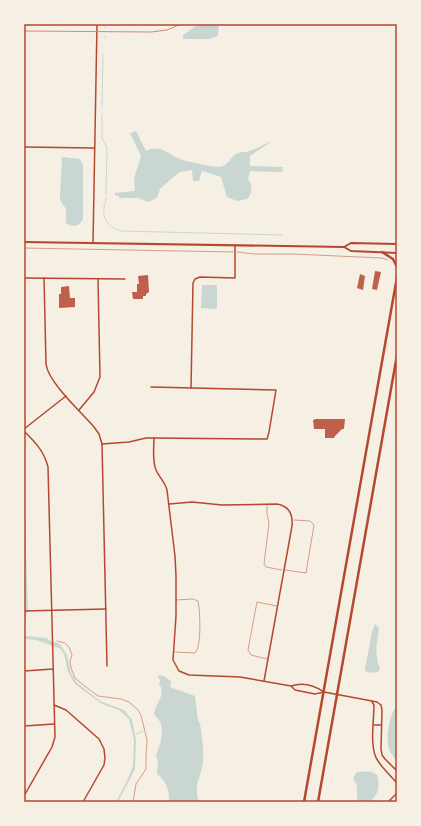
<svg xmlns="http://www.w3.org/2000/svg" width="421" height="826" font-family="'Sofia Sans Condensed',sans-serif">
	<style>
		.water { fill: #c9d6d2 }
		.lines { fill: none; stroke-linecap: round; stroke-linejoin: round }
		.stream { stroke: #c9d6d2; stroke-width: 1 }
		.building { fill: #bf614a }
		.path { stroke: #b5482f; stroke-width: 0.5 }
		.service { stroke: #b5482f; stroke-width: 0.5 }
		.minor { stroke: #b5482f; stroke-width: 1.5 }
		.tertiary { stroke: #b5482f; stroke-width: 2 }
		.primary { stroke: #b5482f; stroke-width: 2.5 }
		.rail { stroke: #cf8b77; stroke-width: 1 }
		.neatline { fill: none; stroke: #b5482f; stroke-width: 1.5 }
	</style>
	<rect width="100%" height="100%" fill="#f6efe4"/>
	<!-- water -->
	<g class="water">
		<polygon points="199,24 219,24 218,36 210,39 183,39 183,35"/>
		<path d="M136 131 146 151C160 143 170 156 183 160 189 162 212 167 219 167 228 167 230 156 238 153 240 152 244 152 247 152 255 150 264 144 272 141L250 156V166L283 167 282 172 250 171 248 179C253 187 253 192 247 199L237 201 227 197 221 177 202 171 199 181H193L192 170 180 172 171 179 160 189 157 198 148 202 138 198H119V196L115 195V193L135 191 134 179 141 156 130 133Z"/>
		<path d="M62 157 80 159 83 165V217C82 225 73 229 66 223V209L60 200V197Z"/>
		<polygon points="202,285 217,285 217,307 215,309 201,308"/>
		<polygon points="24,495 28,609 24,623 24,609 26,603"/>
		<polygon points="24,624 25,636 47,638 48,640 60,644 67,655 71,673 77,683 100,701 124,710 132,720 136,740 135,769 118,802 116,802 127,781 133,766 134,739 129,719 119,710 102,704 75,684 68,672 64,654 61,649 37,640 24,639"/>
		<path d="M375 624 379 628C378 638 375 647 377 657 377 662 379 665 380 670 377 674 369 673 365 671V669L372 632Z"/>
		<path d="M159 675 164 676 171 681 170 687 195 696 198 720 200 724C202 736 204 749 203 762 201 779 193 783 199 802H169C170 790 166 781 157 774L158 762 156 755 161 741 162 730 161 723 154 714C155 704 167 694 159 684L160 680 158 677Z"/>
		<path d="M397 706V761C395 758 392 756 391 753 384 742 389 714 397 706Z"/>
		<path d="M357 772C364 772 372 770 377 775 380 787 379 793 370 802H360L357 799V786L353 778Z"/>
	</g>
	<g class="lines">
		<!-- stream -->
		<g class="stream">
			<polyline points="105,25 105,28"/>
			<polyline points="105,38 105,36"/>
			<polyline points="102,106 103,54"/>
			<polyline points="102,114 102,138 107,148 106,194"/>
			<path d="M106 197C106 201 105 203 104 207 102 220 110 228 122 231L282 235"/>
			<polyline points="24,581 24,607"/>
			<polyline points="136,734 143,731"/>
		</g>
	</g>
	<!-- building -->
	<g class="building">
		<polygon points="375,271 381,272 377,290 372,289"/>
		<polygon points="360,274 365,276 363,290 357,288"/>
		<polygon points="148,275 149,292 146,294 146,296 143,296 143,299 133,299 132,292 137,292 137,284 139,284 138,276"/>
		<polygon points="69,286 70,298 75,298 75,307 59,308 59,294 61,294 61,287"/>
		<polygon points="315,419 345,419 344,429 342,429 335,436 334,438 325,438 325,429 314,429 313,420 314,420"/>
	</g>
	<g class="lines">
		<!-- path -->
		<g class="path">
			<polyline points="24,248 233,252"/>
			<polyline points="237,252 254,254 293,254 382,258 388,260"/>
			<polyline points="57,641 65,643 69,647 72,655 70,661 71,668 75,678 82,684 98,696 121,699 129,702 138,710 141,715 147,740 146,757 146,769 136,784 133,802"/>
		</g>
		<!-- service -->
		<g class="service">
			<polyline points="267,505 267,514 269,523 264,564 266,567 282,570"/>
			<polyline points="285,570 306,573 314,525 310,521 294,520"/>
			<path d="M175 652 195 653C202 645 200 611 198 601L193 599 176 600"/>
			<polyline points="267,659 251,655 248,650 257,602 277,606"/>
		</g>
		<!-- minor -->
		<g class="minor">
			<polyline points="24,147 94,148"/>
			<polyline points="93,243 97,24"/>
			<polyline points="24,278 125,279"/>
			<path d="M44 278 46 364C48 382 81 412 94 427L99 434 102 444 107 666"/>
			<polyline points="191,388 193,283 195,279 200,277 235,278 235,245"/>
			<polyline points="79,410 94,392 100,377 98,279"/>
			<polyline points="24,429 66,396"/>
			<path d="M24 431C35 442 44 451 48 467L55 737 52 747 24 796"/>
			<path d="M154 438C154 448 152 460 156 470 159 477 165 482 167 490L175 556 176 576V616L173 660 179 671 189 675 240 677 291 686C303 682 314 685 324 692"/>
			<polyline points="102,444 129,442 146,438 154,438 267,439 269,432 276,390 151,387"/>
			<path d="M169 504 192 502 222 505 277 504C289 506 293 515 292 526L264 681"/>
			<polyline points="24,611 106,609"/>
			<polyline points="24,671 53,669"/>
			<polyline points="291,686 295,690 315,694 324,692 372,701 377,702 381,705 382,710 381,749 382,755 385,759 397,771"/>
			<path d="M372 702 374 705C374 720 369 749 378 761 383 769 391 776 397 783"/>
			<polyline points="54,705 66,710 99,739 104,749 105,758 104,765 83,802"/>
			<polyline points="374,725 381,725"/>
			<polyline points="24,726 54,724"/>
			<polyline points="388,802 397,793"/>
		</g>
		<!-- tertiary -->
		<g class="tertiary">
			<polyline points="24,242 344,247 351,251 397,253"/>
			<polyline points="344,247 351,243 397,244"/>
		</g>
		<!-- primary -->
		<g class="primary">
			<polyline points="382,252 393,259 397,267"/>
			<polyline points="304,802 397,277"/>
			<polyline points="318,802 397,355"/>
		</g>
		<!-- rail -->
		<g class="rail">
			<polyline points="146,25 153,24"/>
			<polyline points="24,31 151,32 167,30 181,24"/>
		</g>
	</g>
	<!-- border -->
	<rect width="421" height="826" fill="none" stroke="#f6efe4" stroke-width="50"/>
	<rect x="25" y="25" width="371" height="776" class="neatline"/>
</svg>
